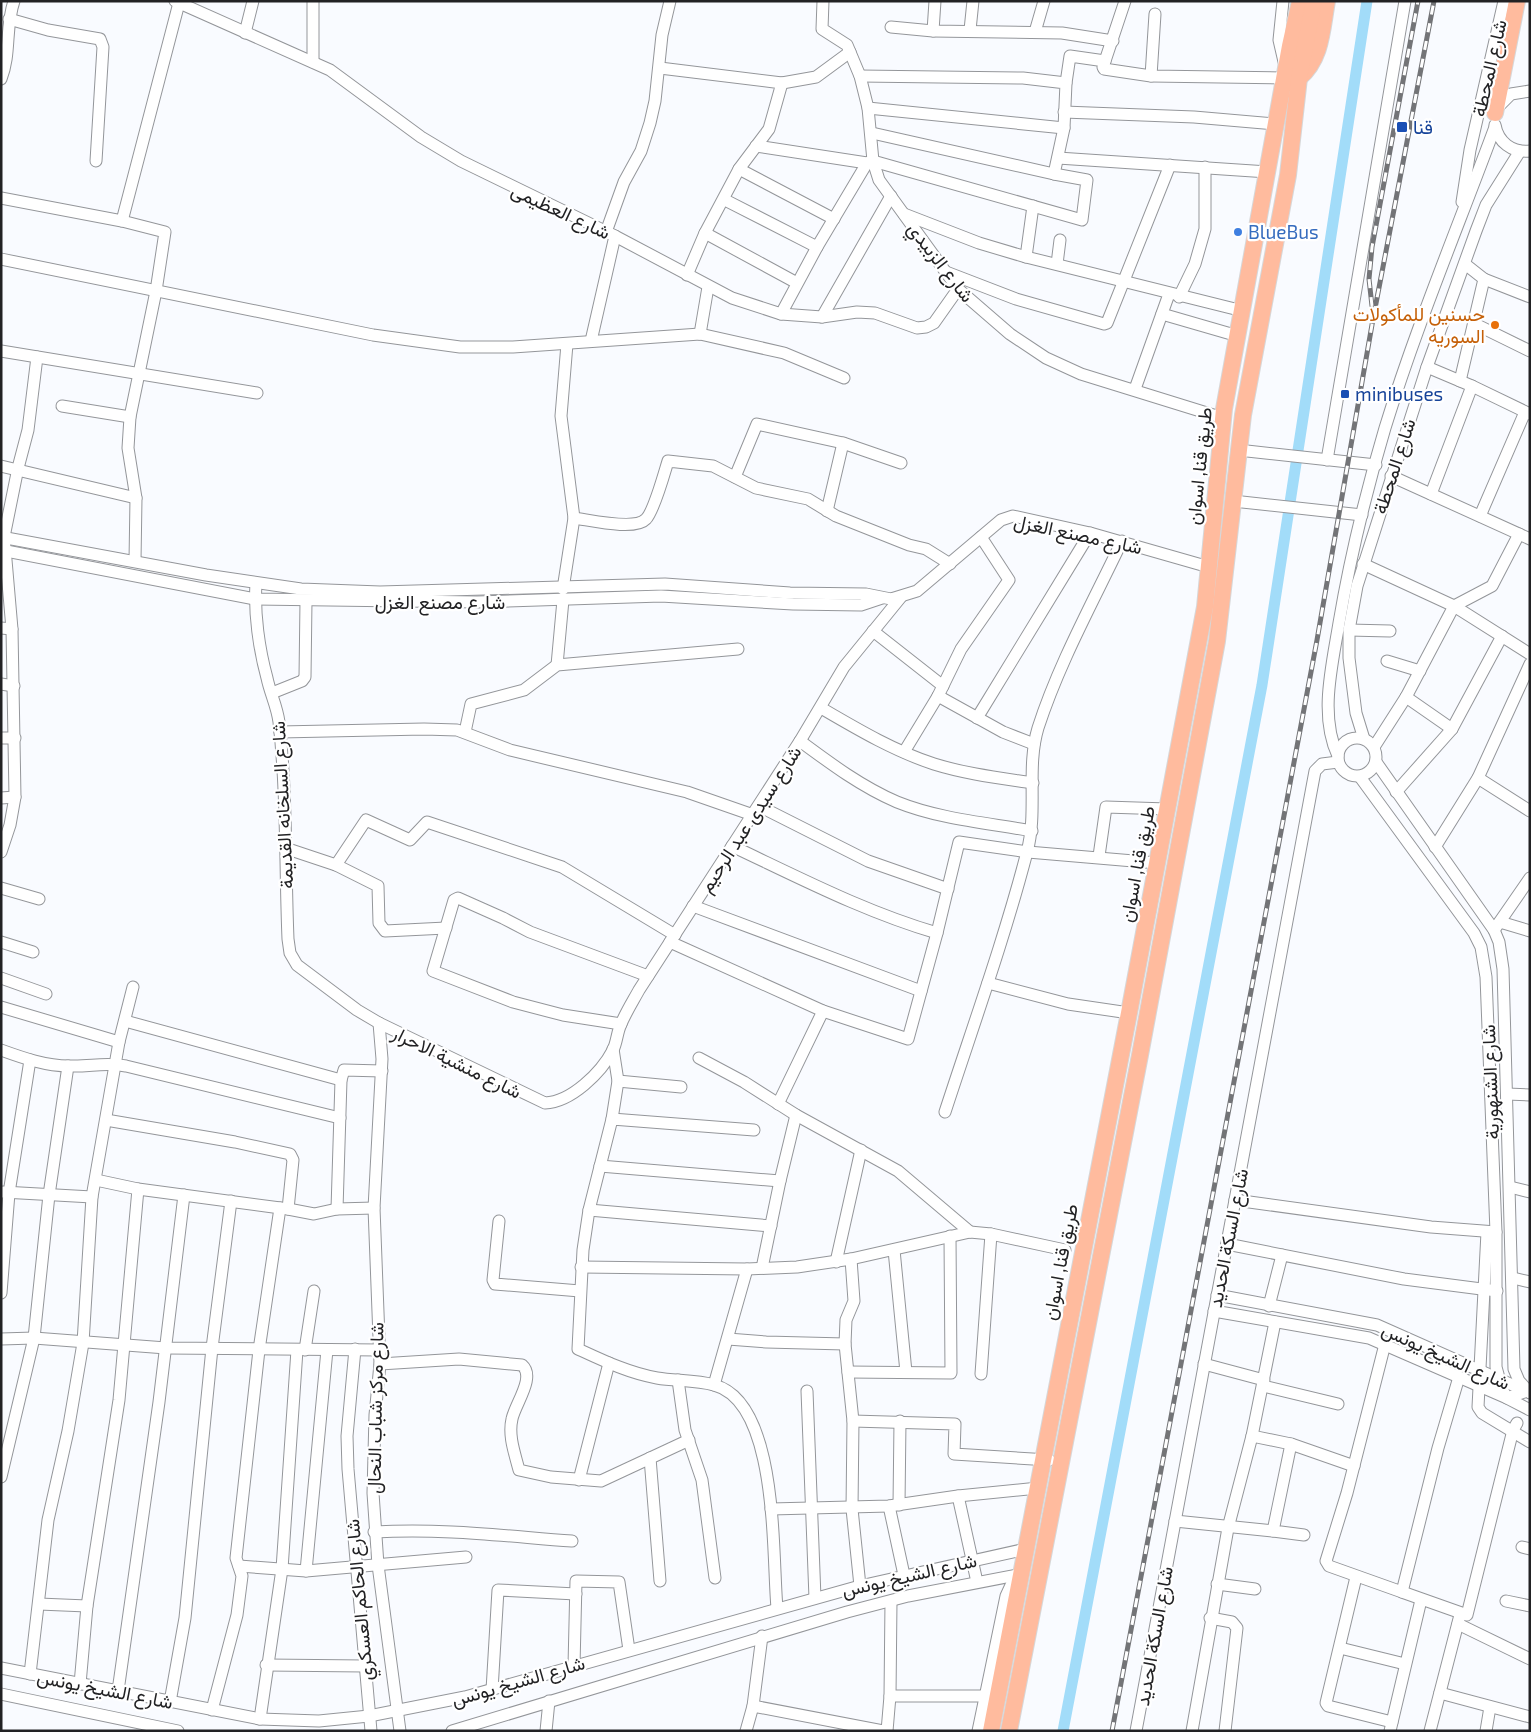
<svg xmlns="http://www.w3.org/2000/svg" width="1531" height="1732" font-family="'Exo 2',Vazirmatn,sans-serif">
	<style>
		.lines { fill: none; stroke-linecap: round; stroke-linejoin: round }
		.canal { stroke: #a2dcf9; stroke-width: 11 }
		.minor-casing { stroke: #94969a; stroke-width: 13 }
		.highway-casing { stroke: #d7d7d8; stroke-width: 18 }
		.minor { stroke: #fff; stroke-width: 11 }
		.highway { stroke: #ffbb9e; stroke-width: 16 }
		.rail-casing { stroke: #737477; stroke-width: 5 }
		.rail { stroke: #fff; stroke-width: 3; stroke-dasharray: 9; stroke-linecap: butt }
		.transit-dot { fill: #1a4fb4; stroke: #fff; stroke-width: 2 }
		.shop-dot { fill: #3f7fe0; stroke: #fff; stroke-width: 2 }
		.food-dot { fill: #e8710a; stroke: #fff; stroke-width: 2 }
		.labels { text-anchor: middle; stroke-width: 4.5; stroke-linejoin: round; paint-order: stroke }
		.street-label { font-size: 19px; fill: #222224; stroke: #fff }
		.transit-label { font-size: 19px; fill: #164399; stroke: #fff; text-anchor: start }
		.shop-label { font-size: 19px; fill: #366cbe; stroke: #fff; text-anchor: start }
		.food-label { font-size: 19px; fill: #c56008; stroke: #fff; text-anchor: end }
	</style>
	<rect width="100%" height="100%" fill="#f9fbff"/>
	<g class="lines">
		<!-- canal -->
		<polyline class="canal" points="1063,1731 1262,685 1367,1"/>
		<defs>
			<g id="minor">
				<polyline points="175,1 330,70 421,137 461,161 615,236 732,298 781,314 822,317 857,312 875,313 917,328 926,327 934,323 958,289"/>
				<polyline points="313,1 313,62"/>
				<polyline points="823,1 822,29 847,45 860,76 868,108 873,161 879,180 958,289 1010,334 1046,358 1081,374 1223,418"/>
				<polyline points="1125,1 1103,67 1104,69 1151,76 1284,78"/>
				<polyline points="1283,1 1279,40 1285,66"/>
				<polyline points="9,19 48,30 100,39 103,47 96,161"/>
				<polyline points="891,27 933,31 1062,33 1113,41"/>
				<polyline points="970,30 973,1"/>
				<polyline points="933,31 935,1"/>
				<polyline points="1035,32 1044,1"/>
				<polyline points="245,33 253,1"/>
				<polyline points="660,68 782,83 769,129 739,169 705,233 687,275"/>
				<polyline points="860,76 1023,78 1066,83 1064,128 1054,174 872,133"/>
				<polyline points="1151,76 1155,14"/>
				<path d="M1 79C11 54 5 27 14 1"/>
				<polyline points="782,83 816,77 850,52"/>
				<polyline points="1066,83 1070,56 1105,61"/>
				<polyline points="1498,107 1511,94 1530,91"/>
				<polyline points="868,108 1064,128"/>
				<polyline points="1064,112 1194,117 1276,124"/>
				<path d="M1495 125C1498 142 1512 153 1530 151"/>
				<polyline points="756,146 867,163 873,161 1082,220 1087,180 1054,174"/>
				<polyline points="1058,158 1268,172"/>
				<polyline points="739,169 834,219"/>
				<polyline points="1,198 122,221 165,232 156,291 130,417 128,448 136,498 135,561"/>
				<polyline points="725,200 817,247"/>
				<polyline points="1462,202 1470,150 1504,1"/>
				<polyline points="904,214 979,243 1026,257 1243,311"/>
				<polyline points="122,221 179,3"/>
				<polyline points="606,232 624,182 641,151 650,123 655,101 662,35 670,1"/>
				<polyline points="705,233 797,283"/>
				<polyline points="1026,257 1033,206"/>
				<polyline points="1,259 373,335 460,347 513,347 700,334 784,353 844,378"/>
				<polyline points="1057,264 1060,240"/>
				<polyline points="946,272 1016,299 1104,324 1107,323 1170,165"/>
				<polyline points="1484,279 1530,297"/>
				<polyline points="1179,297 1195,264 1205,229 1205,167"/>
				<polyline points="781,314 817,247 867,163"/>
				<polyline points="1162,314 1238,336"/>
				<polyline points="822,317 891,196"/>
				<polyline points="1475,324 1530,351"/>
				<polyline points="700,334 708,287"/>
				<polyline points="591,341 615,236"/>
				<polyline points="1,351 257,393"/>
				<polyline points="1427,367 1472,386 1431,494"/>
				<polyline points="1460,381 1484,279 1465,264"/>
				<polyline points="1472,386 1530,414"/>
				<polyline points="1135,389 1169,294"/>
				<polyline points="62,406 130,417"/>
				<polyline points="1238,450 1376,465"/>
				<polyline points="1327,460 1405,1"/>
				<polyline points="1,466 136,498"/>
				<polyline points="1391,476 1530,539"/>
				<polyline points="735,477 757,424 843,443 901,463"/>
				<polyline points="1233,501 1362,515"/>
				<polyline points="827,511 843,443"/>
				<polyline points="1480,516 1525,412"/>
				<path d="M574 518C590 520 635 531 646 519 654 511 664 474 668 461L713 466 756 488 808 499 836 516 909 545 926 549 950 564"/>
				<polyline points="1,537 206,575 301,589 380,592 665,584 790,593 866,594 891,599 917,591 1001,520 1013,516 1090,533 1209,567"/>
				<polyline points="1,550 255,599 477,602 661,596 793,604 861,605 882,598"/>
				<polyline points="1363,564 1454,606 1530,654"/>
				<path d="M256 584C254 613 259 649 267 678 270 693 277 706 279 722 287 794 285 867 288 939L290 953 297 965 357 1010 379 1023 545 1103C571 1102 601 1073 613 1050 617 1042 617 1032 621 1024 626 1012 633 1001 639 990L800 741 844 667 901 597"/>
				<polyline points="563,589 574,518 561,416 567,344"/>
				<polyline points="1,628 12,629 4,537 18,468 28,430 37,357"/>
				<polyline points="1349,630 1390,631"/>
				<polyline points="873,631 943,686"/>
				<polyline points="1387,661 1420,671"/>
				<polyline points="557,665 563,600"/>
				<polyline points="1,684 14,686"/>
				<polyline points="272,693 302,681 305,677 306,601"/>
				<polyline points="938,696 1003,732 1034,744"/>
				<polyline points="1406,697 1452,729"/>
				<path d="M821 708C857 729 894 751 934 764 966 774 1000 778 1033 783"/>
				<polyline points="977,718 1090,533"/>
				<polyline points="280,732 424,729 457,730 510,750 687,792 753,815"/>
				<polyline points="465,732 471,704 524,690 557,665 738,649"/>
				<circle cx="1357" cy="757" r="19"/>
				<polyline points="1,738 15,738"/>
				<polyline points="1364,739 1356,713 1349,658 1349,630 1357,586 1427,367 1476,231 1486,205 1520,151"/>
				<path d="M800 741C831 764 862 787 897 802 939 819 988 823 1032 831"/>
				<polyline points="1374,747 1406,697 1454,606 1492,586 1519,534"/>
				<polyline points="904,752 938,696 961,649 1009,580 981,537"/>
				<path d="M1338 756C1319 716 1332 666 1339 623 1350 558 1366 492 1385 428 1416 327 1458 227 1495 127"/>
				<polyline points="1376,762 1494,930 1499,942 1503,969 1514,1369 1519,1381 1530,1393"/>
				<polyline points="1360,777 1474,933 1481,947 1486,977 1496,1232 1496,1367 1502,1389 1507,1398 1530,1410"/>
				<polyline points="1478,778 1530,811"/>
				<polyline points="1396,792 1452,729 1502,636"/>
				<polyline points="1,798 15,797"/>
				<polyline points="759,806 868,861 948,889"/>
				<path d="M732 846C800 878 865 912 937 933"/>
				<polyline points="1435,847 1478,778 1530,664"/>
				<polyline points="285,848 336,865 378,886 379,923 385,931 446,928"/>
				<polyline points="1,852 10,825 15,797 12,629"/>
				<polyline points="1099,856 1106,807 1167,809"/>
				<polyline points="336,865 366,820 410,840 427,822 562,867 675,935"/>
				<polyline points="1,888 39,899"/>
				<polyline points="693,906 921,991"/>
				<polyline points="1500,922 1530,931"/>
				<polyline points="1494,930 1530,878"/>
				<polyline points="1,942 33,952"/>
				<polyline points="670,942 823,1011 908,1039 937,933 959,842 1028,852 1157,863"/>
				<polyline points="1,978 46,994"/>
				<polyline points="988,983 1068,1004 1129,1013"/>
				<polyline points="1,1007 119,1042"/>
				<polyline points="125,1021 341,1080"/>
				<polyline points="379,1023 382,1059 374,1208 380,1364 375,1415 373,1493 378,1565 400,1731"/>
				<polyline points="621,1024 563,1015 513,1002 433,971 454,900 458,898 503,918 530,932 648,976"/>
				<path d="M1 1050C23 1058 46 1066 69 1066 90 1067 104 1062 126 1066L340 1118"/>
				<polyline points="699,1058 744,1082 796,1115 898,1171 970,1232"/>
				<polyline points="618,1081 681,1087"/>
				<polyline points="1507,1094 1530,1095"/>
				<polyline points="778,1104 823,1011"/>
				<path d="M945 1112C973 1026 1004 940 1027 852 1038 811 1026 768 1038 728 1059 663 1093 602 1122 541"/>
				<polyline points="612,1119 618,1081 613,1049"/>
				<polyline points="106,1120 235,1142 290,1154 293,1160 288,1209"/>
				<path d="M754 1130 612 1119 589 1210 583 1250 578 1349C604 1361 629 1373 657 1378 675 1381 696 1380 714 1385 779 1402 772 1555 777 1608"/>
				<polyline points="600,1166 780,1181"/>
				<polyline points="96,1180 138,1189 288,1209 314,1214 337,1209 374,1208"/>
				<polyline points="1510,1187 1530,1192"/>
				<polyline points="3,1192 92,1197"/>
				<polyline points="1235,1200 1431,1227 1496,1232"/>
				<polyline points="337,1209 341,1080 344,1070 382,1071"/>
				<polyline points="589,1210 771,1226"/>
				<polyline points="499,1221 493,1280 495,1284 580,1291"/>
				<polyline points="1487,1232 1478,1407 1482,1413 1530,1442"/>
				<polyline points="1227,1244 1404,1279 1497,1291"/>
				<polyline points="894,1250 906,1372"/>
				<polyline points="851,1259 854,1301 846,1320 845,1344 853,1421 852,1509 860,1586"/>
				<polyline points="836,1262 861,1150"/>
				<polyline points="581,1267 747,1269 797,1267 851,1259 970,1232 991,1234 1065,1250"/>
				<polyline points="762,1268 780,1181 796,1115"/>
				<polyline points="1513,1278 1530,1282"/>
				<polyline points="1,1293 9,1193 30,1060"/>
				<polyline points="1217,1295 1377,1325 1526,1391"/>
				<polyline points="1269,1306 1282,1255"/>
				<polyline points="1214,1311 1369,1338 1507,1398 1527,1391"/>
				<polyline points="1,1339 34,1338 166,1348 379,1350"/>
				<polyline points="728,1339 766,1342 845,1344"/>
				<polyline points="1385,1344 1347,1493 1326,1561 1329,1566 1402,1592 1438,1448 1459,1377"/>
				<polyline points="355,1349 347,1436 348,1469 371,1731"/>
				<polyline points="305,1350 314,1291"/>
				<path d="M380 1364 459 1359 522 1365C536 1377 515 1404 512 1419 508 1436 515 1454 519 1470L551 1477 601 1481 689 1440"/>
				<polyline points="1204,1364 1264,1380"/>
				<polyline points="848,1372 951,1373 950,1236"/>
				<polyline points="981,1374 991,1234"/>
				<polyline points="678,1380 685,1430 702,1480 715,1578"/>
				<polyline points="714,1385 747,1269"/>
				<polyline points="1263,1386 1338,1404"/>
				<polyline points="807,1391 815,1598"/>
				<polyline points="853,1421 955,1424 954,1454 1049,1460"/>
				<polyline points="1252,1436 1291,1444 1354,1466"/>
				<polyline points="1291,1444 1273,1531 1304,1535"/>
				<polyline points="650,1458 660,1581"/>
				<polyline points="1,1477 34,1338 49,1195 68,1066"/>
				<polyline points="579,1480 609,1363"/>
				<polyline points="958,1496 977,1582"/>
				<polyline points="899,1505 900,1421"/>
				<polyline points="889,1506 904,1575"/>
				<polyline points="771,1509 889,1506 958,1496 1038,1488"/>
				<polyline points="1175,1521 1273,1531"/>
				<path d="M374 1532C443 1528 504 1536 572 1541"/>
				<polyline points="1522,1547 1530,1549"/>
				<polyline points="239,1566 306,1571 466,1557"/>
				<polyline points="306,1571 327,1350"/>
				<polyline points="1356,1577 1326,1703 1328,1706 1392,1722"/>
				<polyline points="1217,1584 1255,1589"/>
				<polyline points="1402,1592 1467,1615 1513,1430 1517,1423"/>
				<polyline points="891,1601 890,1696 984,1696"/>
				<polyline points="1506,1601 1530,1606"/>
				<polyline points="39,1604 87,1606"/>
				<polyline points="1210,1618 1232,1622 1237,1628 1225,1731"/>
				<polyline points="1458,1624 1530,1659"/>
				<polyline points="1340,1648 1405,1664"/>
				<polyline points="266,1665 365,1666"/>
				<polyline points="574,1666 576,1581 619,1582 629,1650"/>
				<polyline points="1,1668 260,1719 319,1721 369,1716 465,1697 860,1586 1026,1549"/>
				<polyline points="30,1674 48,1520 68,1431 83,1343 92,1197 119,1042 133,987"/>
				<polyline points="80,1684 87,1606 119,1400 138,1189"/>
				<polyline points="492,1690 498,1590 576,1594"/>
				<polyline points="118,1691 159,1402 184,1195"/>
				<polyline points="1440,1693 1530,1717"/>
				<polyline points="1,1694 178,1731"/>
				<polyline points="170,1702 185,1618 212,1348 231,1201"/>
				<polyline points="753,1706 883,1731"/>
				<polyline points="212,1710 237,1615 242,1576 236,1558 259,1350 280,1208"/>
				<polyline points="260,1719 282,1569 297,1350"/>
				<polyline points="452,1731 847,1612 908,1596 1022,1574"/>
				<polyline points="546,1731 549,1701"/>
				<polyline points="746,1731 753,1706 762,1636"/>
				<polyline points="887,1731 890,1696"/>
				<polyline points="978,1731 1006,1596 1012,1583 1021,1575"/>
				<polyline points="1136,1731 1315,771 1322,764 1338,762"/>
				<polyline points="1192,1731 1228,1528 1252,1436 1275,1322"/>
				<polyline points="1390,1731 1421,1600"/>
				<polyline points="1430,1731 1460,1615"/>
				<polyline points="1486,1731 1490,1707"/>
			</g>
			<g id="highway">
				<path d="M1299 78C1322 59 1322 28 1327 1"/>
				<polyline points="1495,113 1517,1"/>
				<polyline points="991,1731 1129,1013 1205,607 1224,409 1290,46 1300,1"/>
				<polyline points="1009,1731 1140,1055 1217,641 1243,415 1288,175 1299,78 1314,1"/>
			</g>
		</defs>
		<!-- minor casing -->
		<use href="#minor" class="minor-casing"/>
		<!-- highway casing -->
		<use href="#highway" class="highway-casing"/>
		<!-- minor -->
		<use href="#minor" class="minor"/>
		<!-- highway -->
		<use href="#highway" class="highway"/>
		<defs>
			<g id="rail">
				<polyline points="1372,306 1369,279 1372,247 1418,1"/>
				<polyline points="1112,1731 1317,640 1373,319 1434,1"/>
			</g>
		</defs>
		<!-- rail casing -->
		<use href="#rail" class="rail-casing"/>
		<!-- rail -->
		<use href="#rail" class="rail"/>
	</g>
	<!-- markers -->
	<g class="transit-dot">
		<rect x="1396" y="121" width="12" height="12" rx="2.5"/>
		<rect x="1340" y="389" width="10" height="10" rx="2.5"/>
	</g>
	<circle class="shop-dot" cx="1238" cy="232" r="5"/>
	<circle class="food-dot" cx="1495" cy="325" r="5"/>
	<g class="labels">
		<!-- street labels -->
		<g class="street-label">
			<text transform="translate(1489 68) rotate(-77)" y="7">شارع المحطة</text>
			<text transform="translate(561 211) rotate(25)" y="7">شارع العظيمى</text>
			<text transform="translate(941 262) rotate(52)" y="7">شارع الزبيدي</text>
			<text transform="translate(1199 466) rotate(-84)" y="7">طريق قنا, اسوان</text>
			<text transform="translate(1394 466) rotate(-72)" y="7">شارع المحطة</text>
			<text transform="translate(1078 534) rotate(12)" y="7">شارع مصنع الغزل</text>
			<text x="440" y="609">شارع مصنع الغزل</text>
			<text transform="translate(282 805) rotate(-93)" y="7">شارع السلخانه القديمة</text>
			<text transform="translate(750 819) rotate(-57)" y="7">شارع سيدى عبد الرحيم</text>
			<text transform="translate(1137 864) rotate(-79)" y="7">طريق قنا, اسوان</text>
			<text transform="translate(457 1062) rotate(26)" y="7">شارع منشية الاحرار</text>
			<text transform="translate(1490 1082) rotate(-92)" y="7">شارع الشنهورية</text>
			<text transform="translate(1228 1238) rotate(-79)" y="7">شارع السكة الحديد</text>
			<text transform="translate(1060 1262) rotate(-79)" y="7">طريق قنا, اسوان</text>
			<text transform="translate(1446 1356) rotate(24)" y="7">شارع الشيخ يونس</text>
			<text transform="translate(375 1408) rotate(-89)" y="7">شارع مركز شباب النحال</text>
			<text transform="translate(909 1575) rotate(-13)" y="7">شارع الشيخ يونس</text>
			<text transform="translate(359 1600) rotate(-95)" y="7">شارع الحاكم العسكري</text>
			<text transform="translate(1154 1636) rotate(-80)" y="7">شارع السكة الحديد</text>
			<text transform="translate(518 1681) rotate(-16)" y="7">شارع الشيخ يونس</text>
			<text transform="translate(105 1689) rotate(11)" y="7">شارع الشيخ يونس</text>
		</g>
		<!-- transit labels -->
		<g class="transit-label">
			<text x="1413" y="134">قنا</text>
			<text x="1355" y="401">minibuses</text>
		</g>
		<!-- shop labels -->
		<g class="shop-label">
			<text x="1248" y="239">BlueBus</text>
		</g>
		<!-- food labels -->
		<g class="food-label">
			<text x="1485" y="321">حسنين للمأكولات<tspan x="1485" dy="22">السوريه</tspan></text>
		</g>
	</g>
	<!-- border -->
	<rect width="1531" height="1732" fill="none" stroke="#222224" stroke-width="5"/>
</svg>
